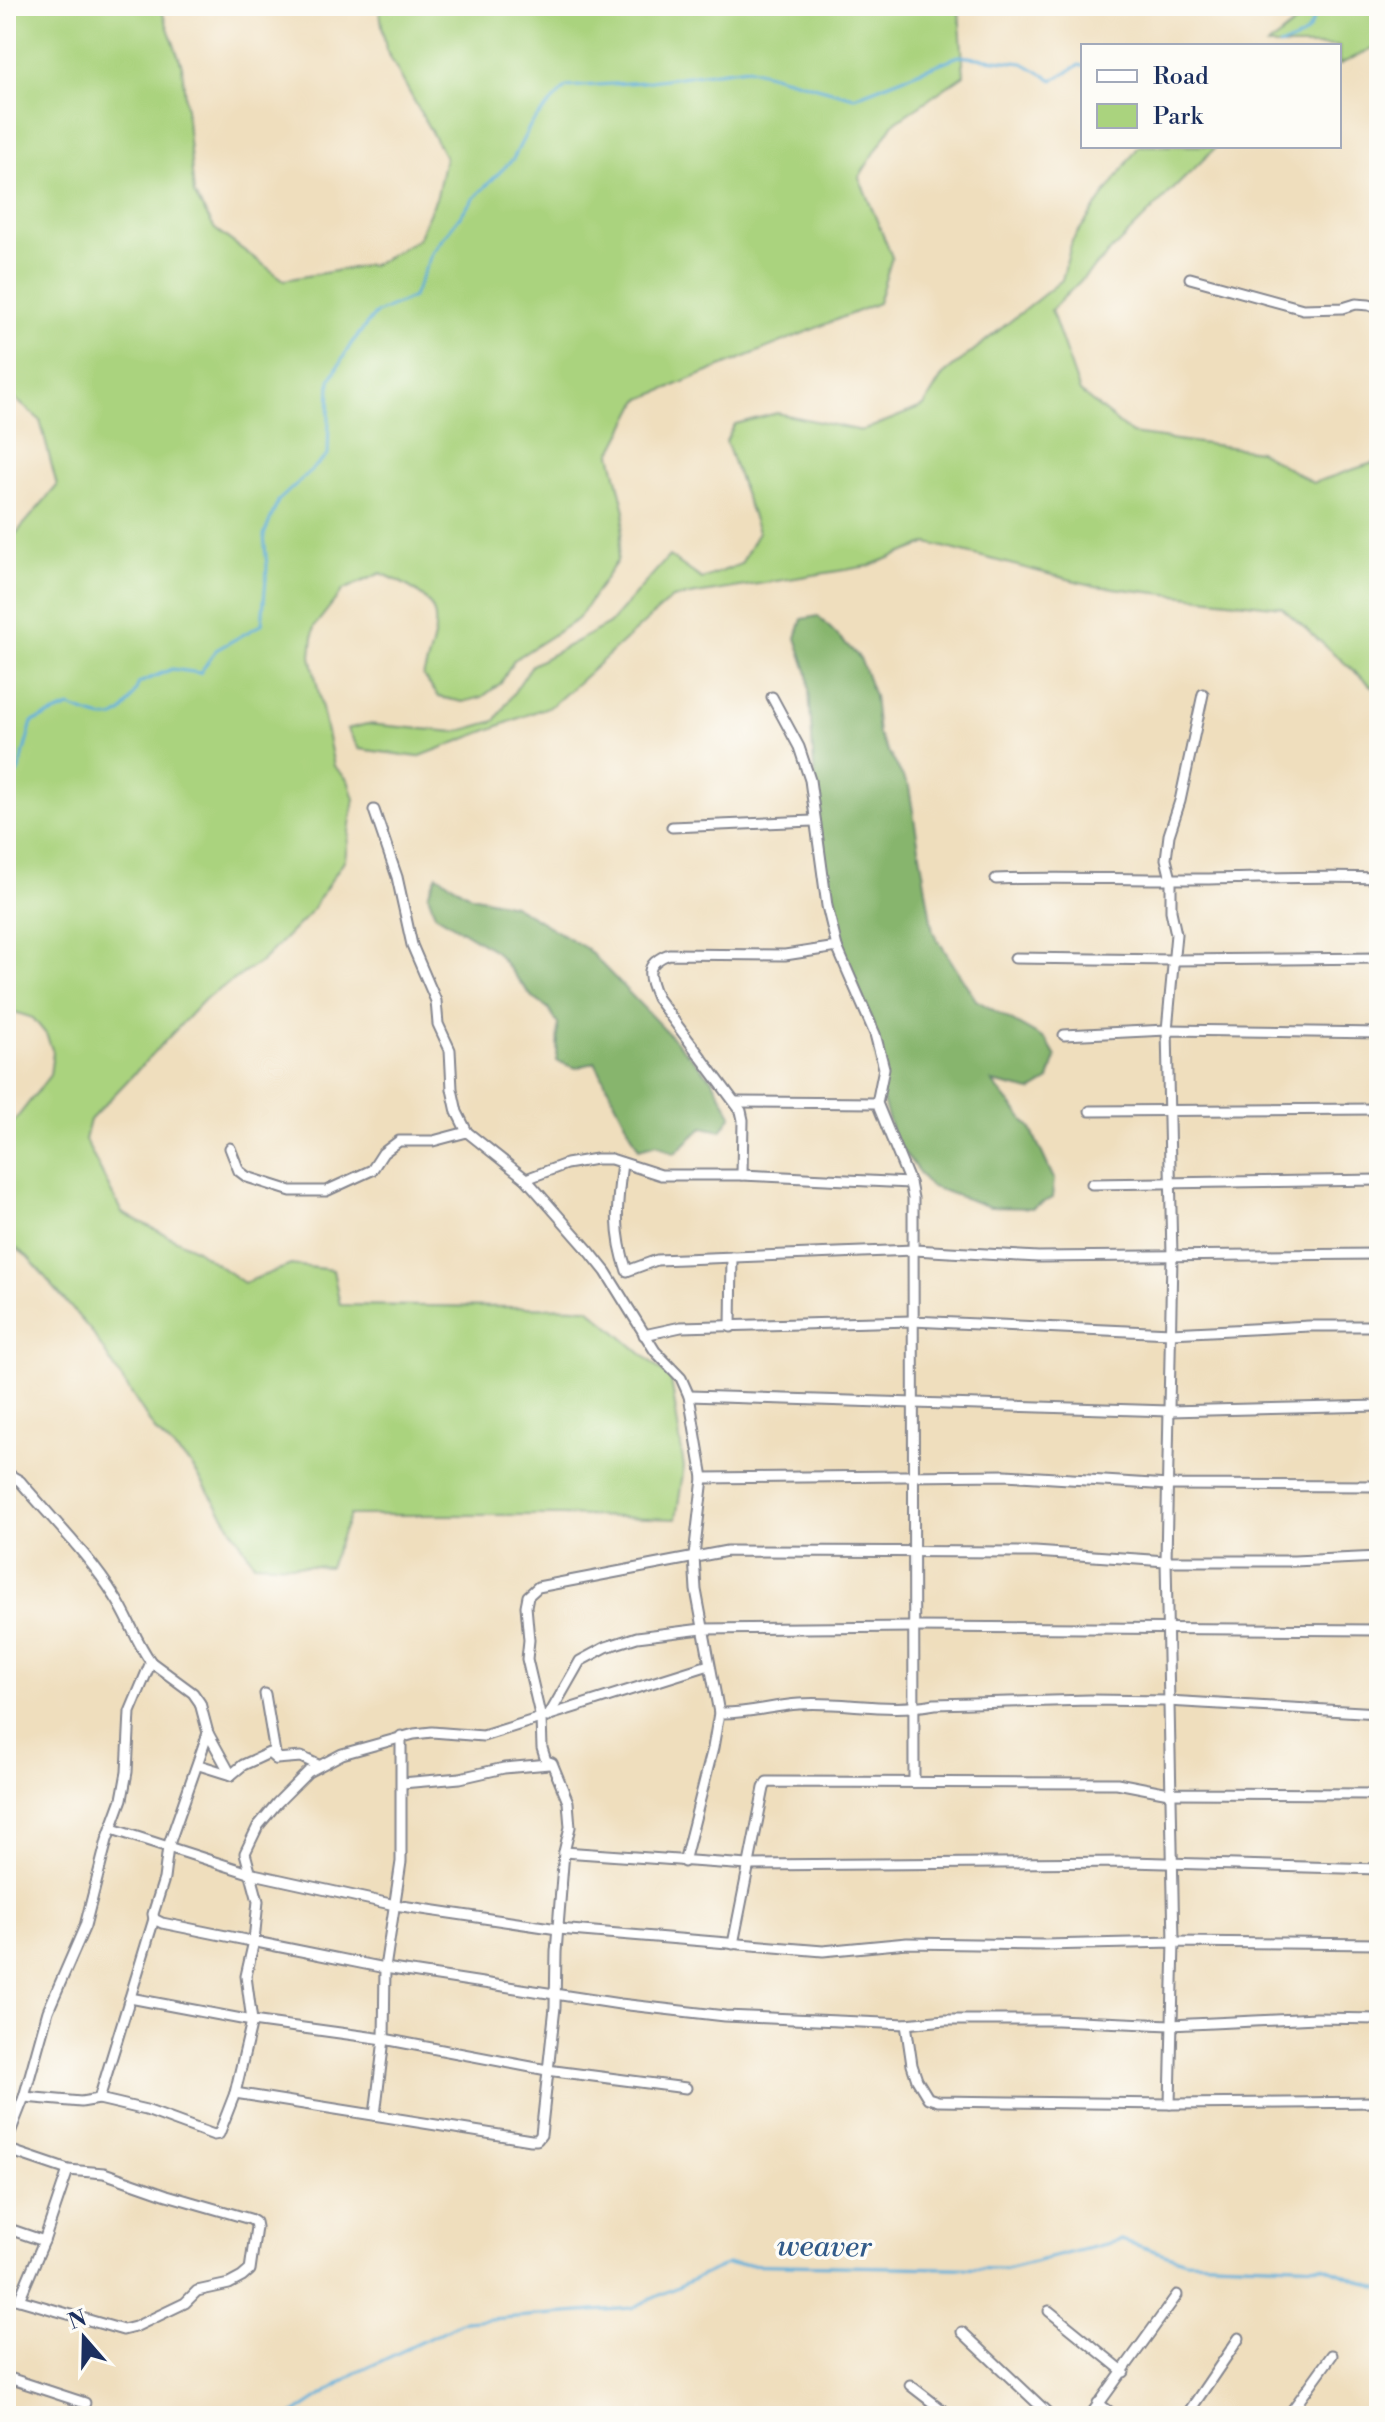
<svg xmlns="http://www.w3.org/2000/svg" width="1385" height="2422" font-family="'Libre Bodoni',serif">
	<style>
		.green { fill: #aad37e; stroke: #62816e; stroke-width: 2 }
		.forest { fill: #87b56d; stroke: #517266; stroke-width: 2 }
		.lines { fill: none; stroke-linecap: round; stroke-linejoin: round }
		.stream { stroke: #5eaed9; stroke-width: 3 }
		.minor-casing { stroke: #85868e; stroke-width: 13 }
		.minor { stroke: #fff; stroke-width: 9 }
		.labels { text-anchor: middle; stroke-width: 7; stroke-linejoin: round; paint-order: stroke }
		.water-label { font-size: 30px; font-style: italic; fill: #325b89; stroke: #fdfcf7 }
	</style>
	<rect width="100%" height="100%" fill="#fdfcf7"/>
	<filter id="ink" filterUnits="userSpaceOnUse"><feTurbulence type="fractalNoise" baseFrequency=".0125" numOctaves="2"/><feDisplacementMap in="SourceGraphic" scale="16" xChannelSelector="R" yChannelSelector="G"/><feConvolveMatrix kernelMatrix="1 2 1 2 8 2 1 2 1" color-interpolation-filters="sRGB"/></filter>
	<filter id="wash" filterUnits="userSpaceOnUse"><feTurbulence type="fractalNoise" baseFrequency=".006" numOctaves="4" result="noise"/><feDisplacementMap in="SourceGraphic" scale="32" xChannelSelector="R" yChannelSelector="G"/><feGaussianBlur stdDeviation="1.8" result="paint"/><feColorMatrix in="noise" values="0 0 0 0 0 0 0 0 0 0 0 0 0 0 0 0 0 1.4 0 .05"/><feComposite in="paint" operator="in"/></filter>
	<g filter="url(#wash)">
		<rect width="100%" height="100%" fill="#efdebd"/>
		<!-- green -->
		<g class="green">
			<path d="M6 6H160L182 66 194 194 215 229 284 280 375 264 418 239 437 196 445 157 386 50 379 6H954L959 10 964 75 894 123 859 177 892 257 878 303 639 400 611 454 625 511 617 561 578 619 514 660 501 683 482 697 463 702 439 697 423 676C443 612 445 602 381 573L343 590 314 627 311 656 334 766 348 780 354 799 345 859 309 914 262 961 205 999 90 1120 85 1140 122 1213 195 1249 244 1283 291 1265 333 1270 340 1305 588 1308 671 1379 684 1467 676 1519 560 1515H350L329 1567 254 1563 192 1466 156 1432 91 1331 28 1257 6 1240V1132L50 1075 53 1052 46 1034 33 1018 12 1011 6 1013V545L57 486 40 420 6 391Z"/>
			<polygon points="1313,6 1379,6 1379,45 1339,65 1339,46 1267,46 1311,11"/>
			<polygon points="1139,146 1217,146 1051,310 1080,392 1132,434 1259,451 1313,483 1379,461 1379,693 1281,607 1095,586 928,543 869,566 672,598 553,705 418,757 359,749 347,729 367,724 456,732 495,721 532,665 609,624 669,556 702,579 741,564 758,532 726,441 735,424 777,413 862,431 924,406 943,375 1062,280 1072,241"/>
		</g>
		<!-- forest -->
		<g class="forest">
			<polygon points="818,616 860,658 874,696 878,734 909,787 933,932 976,1000 1046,1040 1056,1057 1049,1080 1031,1091 992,1082 1030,1127 1054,1179 1052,1198 1032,1208 990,1207 929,1186 894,1138 882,1098 872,1023 839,943 817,817 808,674 796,638 802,619"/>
			<polygon points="437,875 471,896 513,905 587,949 712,1079 732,1115 721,1131 703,1127 674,1154 657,1144 639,1149 595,1062 576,1068 557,1061 558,1024 548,1008 532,997 495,951 435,914 428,894"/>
		</g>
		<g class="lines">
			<!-- stream -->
			<g class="stream">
				<path d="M1279 46C1307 38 1310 34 1317 6"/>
				<path d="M6 788 19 770 32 722 69 707C112 723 120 727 139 683L172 669 200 673 216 650 262 624 267 567 264 535 278 501 328 455 330 380 351 344 375 314 413 297 433 251 474 198 513 159 531 124 566 87 643 82 747 68 854 97 959 56 1023 63 1053 80 1079 65 1083 66"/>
				<polyline points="291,2416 354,2374 465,2321 632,2308 727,2264 1006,2269 1121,2240 1186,2261 1323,2266 1379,2288"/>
			</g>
		</g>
	</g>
	<g filter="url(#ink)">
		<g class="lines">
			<defs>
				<g id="minor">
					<polyline points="1190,278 1303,309 1343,308 1356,304 1369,305 1379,309"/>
					<polyline points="772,697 799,747 810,780 827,906 837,947 875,1034 884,1068 877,1103 910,1183 913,1198 914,1782"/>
					<polyline points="374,810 397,877 412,945 436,1001 438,1024 450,1050 452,1089 457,1112 467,1132 526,1179 590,1252 606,1272 655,1351 681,1378 689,1396 703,1478 694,1556 696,1590 719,1713 713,1748 684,1862"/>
					<polyline points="672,827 813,821"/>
					<path d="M996 879C1054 877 1111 879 1169 879 1239 880 1309 875 1379 878"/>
					<polyline points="1015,958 1173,960 1379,958"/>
					<polyline points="1064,1035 1167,1030 1379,1033"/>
					<polyline points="736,1102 877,1103"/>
					<polyline points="1090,1111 1379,1109"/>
					<polyline points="230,1148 239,1171 247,1177 291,1191 326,1191 372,1170 383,1153 399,1141 433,1141 467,1132"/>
					<path d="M622 1163C617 1204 613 1231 627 1271L657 1260 914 1250 1038 1257 1379 1254"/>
					<path d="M742 1175 743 1120 741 1111 657 998C648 976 643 964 669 954L785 955 837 947"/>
					<polyline points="526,1179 566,1164 596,1159 611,1159 661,1175 742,1175 910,1183"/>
					<polyline points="1092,1184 1379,1180"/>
					<polyline points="731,1327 732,1257"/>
					<polyline points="644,1335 681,1327 912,1321 1171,1333 1309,1326 1379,1326"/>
					<polyline points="689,1396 1169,1411 1379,1406"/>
					<path d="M6 1473 20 1481C51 1518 89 1555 115 1597 129 1618 136 1642 151 1662L130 1712 127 1772 122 1799 107 1840 85 1926 48 2011 24 2097 6 2143"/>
					<polyline points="703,1478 1005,1475 1169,1485 1379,1486"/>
					<polyline points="151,1662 193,1693 200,1703 208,1733 168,1847 164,1879 153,1914 154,1919 162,1923 385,1968 620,2004 725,2016 906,2024 945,2020 1057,2020 1170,2025 1316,2018 1379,2019"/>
					<polyline points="265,1694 276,1759"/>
					<path d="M719 1713C747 1714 771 1706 799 1704 846 1701 886 1713 935 1704L1089 1700 1167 1701 1379 1713"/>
					<polyline points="548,1717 580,1661 606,1647 637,1637 702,1629 914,1627 1379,1630"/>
					<polyline points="208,1733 231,1775"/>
					<polyline points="199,1765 231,1775 243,1765 269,1753 276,1759 301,1757 318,1765"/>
					<polyline points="402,1783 460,1778 504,1768 549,1764"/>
					<polyline points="112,1829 249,1873 395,1905 558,1929 823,1951 907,1943 1044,1945 1174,1942 1379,1944"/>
					<polyline points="564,1852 748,1865 1130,1862 1379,1869"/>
					<polyline points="733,1944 764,1788 767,1782 1117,1783 1169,1793 1379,1794"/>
					<polyline points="130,1998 252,2021 384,2039 547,2070 686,2088"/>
					<polyline points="906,2024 912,2065 917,2080 928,2098 938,2101 1170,2104 1379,2102"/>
					<polyline points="235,2093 531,2140 537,2140 541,2135 555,2007 556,1952 564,1852 570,1827 568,1802 552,1763 546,1761 542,1748 541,1719 527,1659 529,1640 526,1606 528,1596 538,1587 727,1551 1035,1552 1166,1561 1294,1561 1379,1557"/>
					<polyline points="24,2097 81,2102 99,2099 146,2110 214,2135 219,2134 235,2093 252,2021 246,1976 254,1941 258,1901 245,1853 258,1826 277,1803 308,1772 342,1754 414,1734 432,1732 483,1736 709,1665"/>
					<polyline points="99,2099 154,1919"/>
					<polyline points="1170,2104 1174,1942 1166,1561 1172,1256 1167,1030 1176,934 1171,911 1171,879 1166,859 1169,835 1180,801 1203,694"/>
					<polyline points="375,2115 384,2039 385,1968 401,1862 401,1736"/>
					<polyline points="6,2149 68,2170 104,2173 167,2195 250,2219 255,2222 256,2227 250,2270 242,2277 229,2284 197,2291 185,2303 135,2327 123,2330 6,2296"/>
					<polyline points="6,2228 44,2241"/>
					<polyline points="19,2300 44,2241 68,2170"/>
					<polyline points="1049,2311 1124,2372"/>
					<polyline points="962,2332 1051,2416"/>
					<polyline points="6,2377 85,2403"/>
					<polyline points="910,2385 950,2416"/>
					<polyline points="1098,2403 1115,2416"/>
					<polyline points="1090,2416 1177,2295"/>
					<polyline points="1186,2416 1239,2338"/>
					<polyline points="1288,2416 1332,2355"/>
				</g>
			</defs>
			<!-- minor casing -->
			<use href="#minor" class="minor-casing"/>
			<!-- minor -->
			<use href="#minor" class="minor"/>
		</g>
	</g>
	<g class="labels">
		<!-- water labels -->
		<g class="water-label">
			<text transform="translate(824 2246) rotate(1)" y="10">weaver</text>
		</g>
	</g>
	<!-- margin -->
	<rect width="1385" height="2422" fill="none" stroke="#fdfcf7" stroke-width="32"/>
	<!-- legend -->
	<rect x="1081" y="44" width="260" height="104" fill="#fdfcf7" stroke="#a3aaba" stroke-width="2"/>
	<rect x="1097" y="70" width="40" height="12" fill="#ffffff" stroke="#a3aaba" stroke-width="2"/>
	<text x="1153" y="84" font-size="24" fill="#1b2f5e">Road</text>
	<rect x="1097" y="104" width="40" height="24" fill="#aad37e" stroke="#a3aaba" stroke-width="2"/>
	<text x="1153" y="124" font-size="24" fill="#1b2f5e">Park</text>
	<!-- north arrow -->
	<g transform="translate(84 2338) rotate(340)" stroke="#fdfcf7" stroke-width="6" paint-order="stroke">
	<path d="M0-6L14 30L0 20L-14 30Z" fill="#1b2f5e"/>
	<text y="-12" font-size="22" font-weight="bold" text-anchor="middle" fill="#1b2f5e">N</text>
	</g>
</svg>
